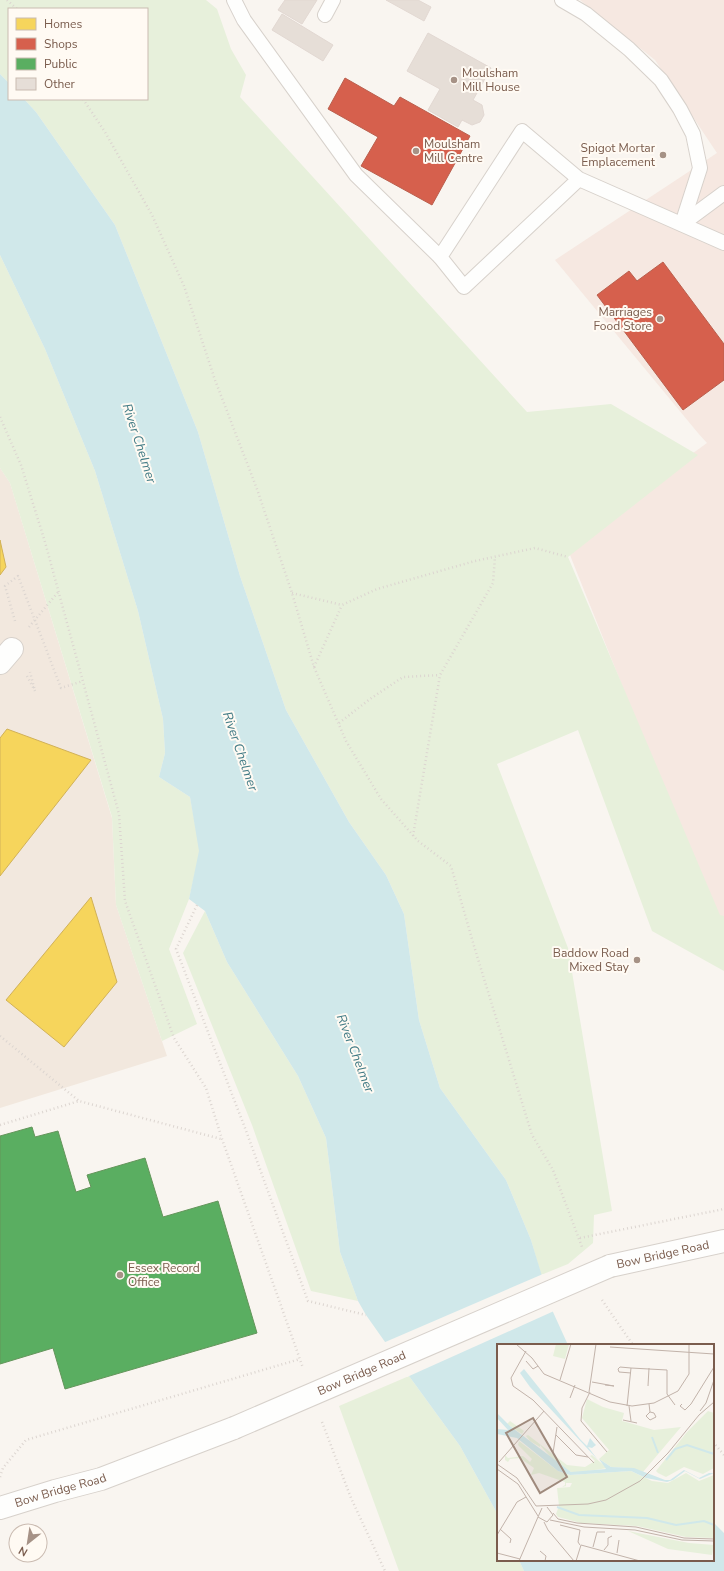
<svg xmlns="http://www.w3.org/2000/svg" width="724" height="1571" font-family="'Nunito Sans',sans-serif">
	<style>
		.residential { fill: #f2e8de }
		.commercial { fill: #f6e8e1 }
		.green { fill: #e7f0db }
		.water { fill: #d0e8ea }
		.pier { fill: #f9f5f0 }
		.homes { fill: #f6d55c; stroke: #d1b158 }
		.shops { fill: #d6604d; stroke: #ba5f4d }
		.public { fill: #5aae61; stroke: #64955b }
		.building { fill: #e6ded7; stroke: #e2d8d2 }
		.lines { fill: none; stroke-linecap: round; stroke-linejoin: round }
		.lane-casing { stroke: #d7d1cb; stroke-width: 16 }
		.street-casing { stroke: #d7d1cb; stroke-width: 24 }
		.path { stroke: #dcd5d0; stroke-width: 2.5; stroke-dasharray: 1 3; stroke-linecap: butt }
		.lane { stroke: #fefefd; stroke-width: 14 }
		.street { stroke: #fefefd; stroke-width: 22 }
		.street-bridge-casing { stroke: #d7d1cb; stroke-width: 24; stroke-linecap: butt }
		.street-bridge { stroke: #fefefd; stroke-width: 22 }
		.poi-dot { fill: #a69286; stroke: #fffaf3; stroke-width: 1.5 }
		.labels { text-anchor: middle; stroke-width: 4; stroke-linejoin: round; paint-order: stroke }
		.poi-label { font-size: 12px; fill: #7a5c4d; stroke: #fffaf3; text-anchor: start }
		.street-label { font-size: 12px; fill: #7a5c4d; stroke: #fffaf3 }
		.water-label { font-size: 13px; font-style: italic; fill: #437c86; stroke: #fffaf3 }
		.inset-river { fill: none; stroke: #d0e8ea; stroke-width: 2 }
		.inset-road { fill: none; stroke: #c2b3aa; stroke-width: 1 }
		.view { fill: #9f8a7d; fill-opacity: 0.15; stroke: #9f8a7d; stroke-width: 2 }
		.inset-edge { fill: none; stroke: #7a5c4d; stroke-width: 2 }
	</style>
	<rect width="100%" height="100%" fill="#f9f5f0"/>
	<!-- residential -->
	<polygon class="residential" points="0,468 10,483 112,818 116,905 167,1056 0,1108"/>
	<!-- commercial -->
	<polygon class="commercial" points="580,0 724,0 724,924 716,921 566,545 707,443 698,433 555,260 717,153 655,60"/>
	<!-- green -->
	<g class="green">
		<polygon points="0,0 206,0 217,9 231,49 246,75 240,97 527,412 611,404 698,455 568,557 720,915 724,916 724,971 652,931 578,730 497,764 568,948 612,1211 594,1215 593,1243 568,1264 541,1275 531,1240 506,1180 440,1088 419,1020 404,914 386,875 349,822 286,710 240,576 198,432 115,225 36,112 24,99 147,99 147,9 9,9 9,83 0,74"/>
		<polygon points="0,255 45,349 95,471 138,611 163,719 165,753 159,777 190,797 200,851 189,899 169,949 197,1024 162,1041 116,905 112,817 10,483 0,468"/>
		<polygon points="205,911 227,962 298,1076 326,1138 340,1252 358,1301 311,1291 252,1125 183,953"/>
		<polygon points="409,1376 460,1446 498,1515 498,1560 519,1560 524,1571 399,1571 339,1406"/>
	</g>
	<!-- water -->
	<g class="water">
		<polygon points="0,74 9,83 9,99 24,99 36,112 115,225 198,432 240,576 286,710 349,822 386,875 404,914 419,1020 440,1088 506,1180 531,1240 553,1312 568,1345 498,1345 498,1515 460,1446 409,1376 366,1315 358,1301 340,1252 326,1138 298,1076 227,962 205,911 189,899 199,851 190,797 159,777 165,753 163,719 138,611 95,471 45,349 0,255"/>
		<polygon points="713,1522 724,1533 724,1571 524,1571 519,1560 713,1560"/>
	</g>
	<!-- pier -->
	<polygon class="pier" points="543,1274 554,1311 407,1377 383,1343"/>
	<!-- homes -->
	<g class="homes">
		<polygon points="0,540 6,567 0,575"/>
		<polygon points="7,729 91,760 0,876 0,738"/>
		<polygon points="91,897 117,982 64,1047 6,1000"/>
	</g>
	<!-- shops -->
	<g class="shops">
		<polygon points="345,78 394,106 400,97 470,136 432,205 361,166 378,137 328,109"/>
		<polygon points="663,262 724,344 724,380 683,410 597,295 629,271 637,281"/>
	</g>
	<!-- public -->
	<polygon class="public" points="32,1127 35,1137 58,1131 76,1192 91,1187 87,1175 145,1158 163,1217 218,1201 257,1333 65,1389 53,1348 0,1364 0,1136"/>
	<!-- building -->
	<g class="building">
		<polygon points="285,0 317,0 302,24 278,10"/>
		<polygon points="386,0 418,0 431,7 424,21"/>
		<polygon points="282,14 333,45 323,61 272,30"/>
		<polygon points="428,33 491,68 473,100 482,105 484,115 480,122 472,125 462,120 458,127 428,110 440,89 407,71"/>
	</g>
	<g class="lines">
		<defs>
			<g id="lane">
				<polyline points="234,0 244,20 356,175 440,257"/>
				<polyline points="562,0 586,14 629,49 661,80 680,109 693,134 700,168 682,224"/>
				<polyline points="325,15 333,0"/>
				<polyline points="579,179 464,287 440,257 522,131 579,179 724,243"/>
				<polyline points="682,224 724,193"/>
			</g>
			<g id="street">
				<polyline points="0,663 12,649"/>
				<path id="s1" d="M610 1266 724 1241"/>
				<path id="s2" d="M0 1508 55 1491 101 1479 234 1428"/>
			</g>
		</defs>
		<!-- lane casing -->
		<use href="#lane" class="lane-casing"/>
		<!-- street casing -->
		<use href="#street" class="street-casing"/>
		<!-- path -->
		<g class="path">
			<polyline points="7,0 17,9"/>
			<polyline points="83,99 105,132 152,215 184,286 215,380 257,489 292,593 314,667 346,741 381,799 418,841 451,866 474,946 532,1135 553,1170 582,1247"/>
			<polyline points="0,417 21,465 45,542 119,814 125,901 174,1038 206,1088 222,1139 303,1368"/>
			<polyline points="292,593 342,605 377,589 475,561 535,548 568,557"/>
			<polyline points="15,621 5,586 18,576 61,688 83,681"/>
			<polyline points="29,627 59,591"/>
			<polyline points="314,667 342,605"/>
			<polyline points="27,676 35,691 30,672"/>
			<polyline points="339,723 370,699 403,677 440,675"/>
			<polyline points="413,836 440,675 493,583 495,557"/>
			<polyline points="197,905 176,949 245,1128 308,1301 366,1315"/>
			<polyline points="0,1036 79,1101"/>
			<polyline points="0,1125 79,1101 221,1139"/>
			<polyline points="580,1238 724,1209"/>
			<polyline points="602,1300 633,1345"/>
			<polyline points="322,1422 351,1498 385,1571"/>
			<polyline points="713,1442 724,1455"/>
			<polyline points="0,1477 3,1468 26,1440 300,1359"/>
		</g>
		<!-- lane -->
		<use href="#lane" class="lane"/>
		<!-- street -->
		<use href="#street" class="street"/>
		<defs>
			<g id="street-bridge">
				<path id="s3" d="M234 1428 610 1266"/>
			</g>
		</defs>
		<!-- street-bridge casing -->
		<use href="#street-bridge" class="street-bridge-casing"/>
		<!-- street-bridge -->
		<use href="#street-bridge" class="street-bridge"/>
	</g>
	<!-- markers -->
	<g class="poi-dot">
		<circle cx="454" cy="80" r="4"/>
		<circle cx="416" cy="151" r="4"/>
		<circle cx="663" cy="155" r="4"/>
		<circle cx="660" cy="319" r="4"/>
		<circle cx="637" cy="960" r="4"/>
		<circle cx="120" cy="1275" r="4"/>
	</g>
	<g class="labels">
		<!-- poi labels -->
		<g class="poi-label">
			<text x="462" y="77">Moulsham<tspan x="462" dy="14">Mill House</tspan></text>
			<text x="424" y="148">Moulsham<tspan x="424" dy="14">Mill Centre</tspan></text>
			<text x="655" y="152" text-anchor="end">Spigot Mortar<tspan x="655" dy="14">Emplacement</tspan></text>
			<text x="652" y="316" text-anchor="end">Marriages<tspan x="652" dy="14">Food Store</tspan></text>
			<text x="629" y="957" text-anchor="end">Baddow Road<tspan x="629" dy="14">Mixed Stay</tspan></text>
			<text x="128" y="1272">Essex Record<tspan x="128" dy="14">Office</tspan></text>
		</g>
		<!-- street labels -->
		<g class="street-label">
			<text dy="4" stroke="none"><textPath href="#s1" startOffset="54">Bow Bridge Road</textPath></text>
			<text dy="4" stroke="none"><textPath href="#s3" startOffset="139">Bow Bridge Road</textPath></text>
			<text dy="4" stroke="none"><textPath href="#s2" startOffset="63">Bow Bridge Road</textPath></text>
		</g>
		<!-- water labels -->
		<g class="water-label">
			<text transform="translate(140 443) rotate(72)" y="5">River Chelmer</text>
			<text transform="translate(241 751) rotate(71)" y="5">River Chelmer</text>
			<text transform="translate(356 1053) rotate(69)" y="5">River Chelmer</text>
		</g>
	</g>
	<!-- overview -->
	<g transform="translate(497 1344)">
		<rect width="217" height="217" fill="#f9f5f0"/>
		<path d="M59 0H72L68 15 56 12ZM90 55 106 63 127 69 125 77 129 78 157 86 184 83 146 128 130 124 114 123 102 115 112 106 85 74ZM211 67 217 69V124L206 130 187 123 169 133 161 129 159 127 190 88ZM13 77 27 87 25 90 10 80ZM31 91 70 121 88 123 98 117 93 112 95 111 110 124 80 129 74 128 57 117 43 101V103L33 97 29 92ZM22 97 61 127 73 131 134 127 155 137 171 139 189 129 202 137 217 131V194L189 193 140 182 84 179 61 173 59 170 62 162 60 144 73 143 75 139H69V142L65 143 68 141V138L42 129 34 131 37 124 23 114 13 115 11 118 8 116V111L11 114 26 112 33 118 35 115 21 101ZM131 187 192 199 217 201 215 211 171 205Z" fill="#e7f0db"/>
		<path d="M27 25 83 95 90 102 93 94 97 99 99 101 95 104 91 103 101 116 33 43 23 29ZM0 69 13 82 74 128 109 125 102 115 114 123 137 124 168 136H173L187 126 202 134 212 129H217L203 135 188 127 176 136 170 138 149 134 134 127 73 131 61 127 20 94 0 90V85L11 86 0 74Z" fill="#d0e8ea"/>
		<path class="inset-river" d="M155 93 161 109M169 116 178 105 190 101 217 110M60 163 82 171 150 174 179 181 207 177 217 181"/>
		<path class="inset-road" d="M19 0 35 14 47 30 113 58 135 62 157 59 181 47 192 30V0M113 3 217 10M29 7 14 34 16 42 36 56 97 119M29 17 36 25 41 22M134 29 122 28 121 25 123 23 134 24M63 36 74 0M95 38 117 42 108 41M151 42 152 24M92 48 99 0M93 48 85 64 84 77 110 108M73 54 78 41M152 60 153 68 157 69 159 73 153 76 149 72 153 68M185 60 183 62 188 66 194 60 217 23M130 62 134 24 170 26V50L178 61M132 62 134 77M203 67 209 59 217 36M126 76 140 79M59 91 79 111 91 113M56 109 60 83M2 118 47 67M0 120 20 134 39 162 91 160 109 156 143 137 171 109 202 71 217 58M0 125 21 140 41 172M45 164 41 173 50 178 56 171 50 163M56 169 61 175 80 179 139 183 187 194 217 195M53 176 87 183 138 186 185 196 217 197M47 178 51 186 77 217M63 181 83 186 81 198 83 201M3 185 14 195 13 199M0 191 20 158 29 153M96 203 100 188H108M107 206 111 201V194L115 192M43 207 49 212 48 217M0 209 23 215M120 209 122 196M22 217 41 173M79 217 84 201 143 217"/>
		<path class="view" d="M36 74 70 133 43 149 9 89Z"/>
		<rect width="217" height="217" class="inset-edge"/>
	</g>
	<!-- legend -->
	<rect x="8" y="8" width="140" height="92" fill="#fffaf3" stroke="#cabbb1"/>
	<rect x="16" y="18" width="20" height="12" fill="#f6d55c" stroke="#cabbb1"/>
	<text x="44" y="28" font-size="12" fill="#7a5c4d">Homes</text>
	<rect x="16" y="38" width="20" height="12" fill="#d6604d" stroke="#cabbb1"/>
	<text x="44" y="48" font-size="12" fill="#7a5c4d">Shops</text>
	<rect x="16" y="58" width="20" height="12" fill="#5aae61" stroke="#cabbb1"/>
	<text x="44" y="68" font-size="12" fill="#7a5c4d">Public</text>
	<rect x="16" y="78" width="20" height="12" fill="#e6ded7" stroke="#cabbb1"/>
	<text x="44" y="88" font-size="12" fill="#7a5c4d">Other</text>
	<!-- north arrow -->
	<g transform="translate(28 1543) rotate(210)"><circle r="19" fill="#fffaf3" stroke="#cabbb1"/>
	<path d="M0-3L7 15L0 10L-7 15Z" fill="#a69286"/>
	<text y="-6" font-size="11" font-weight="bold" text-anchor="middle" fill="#7a5c4d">N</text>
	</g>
</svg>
